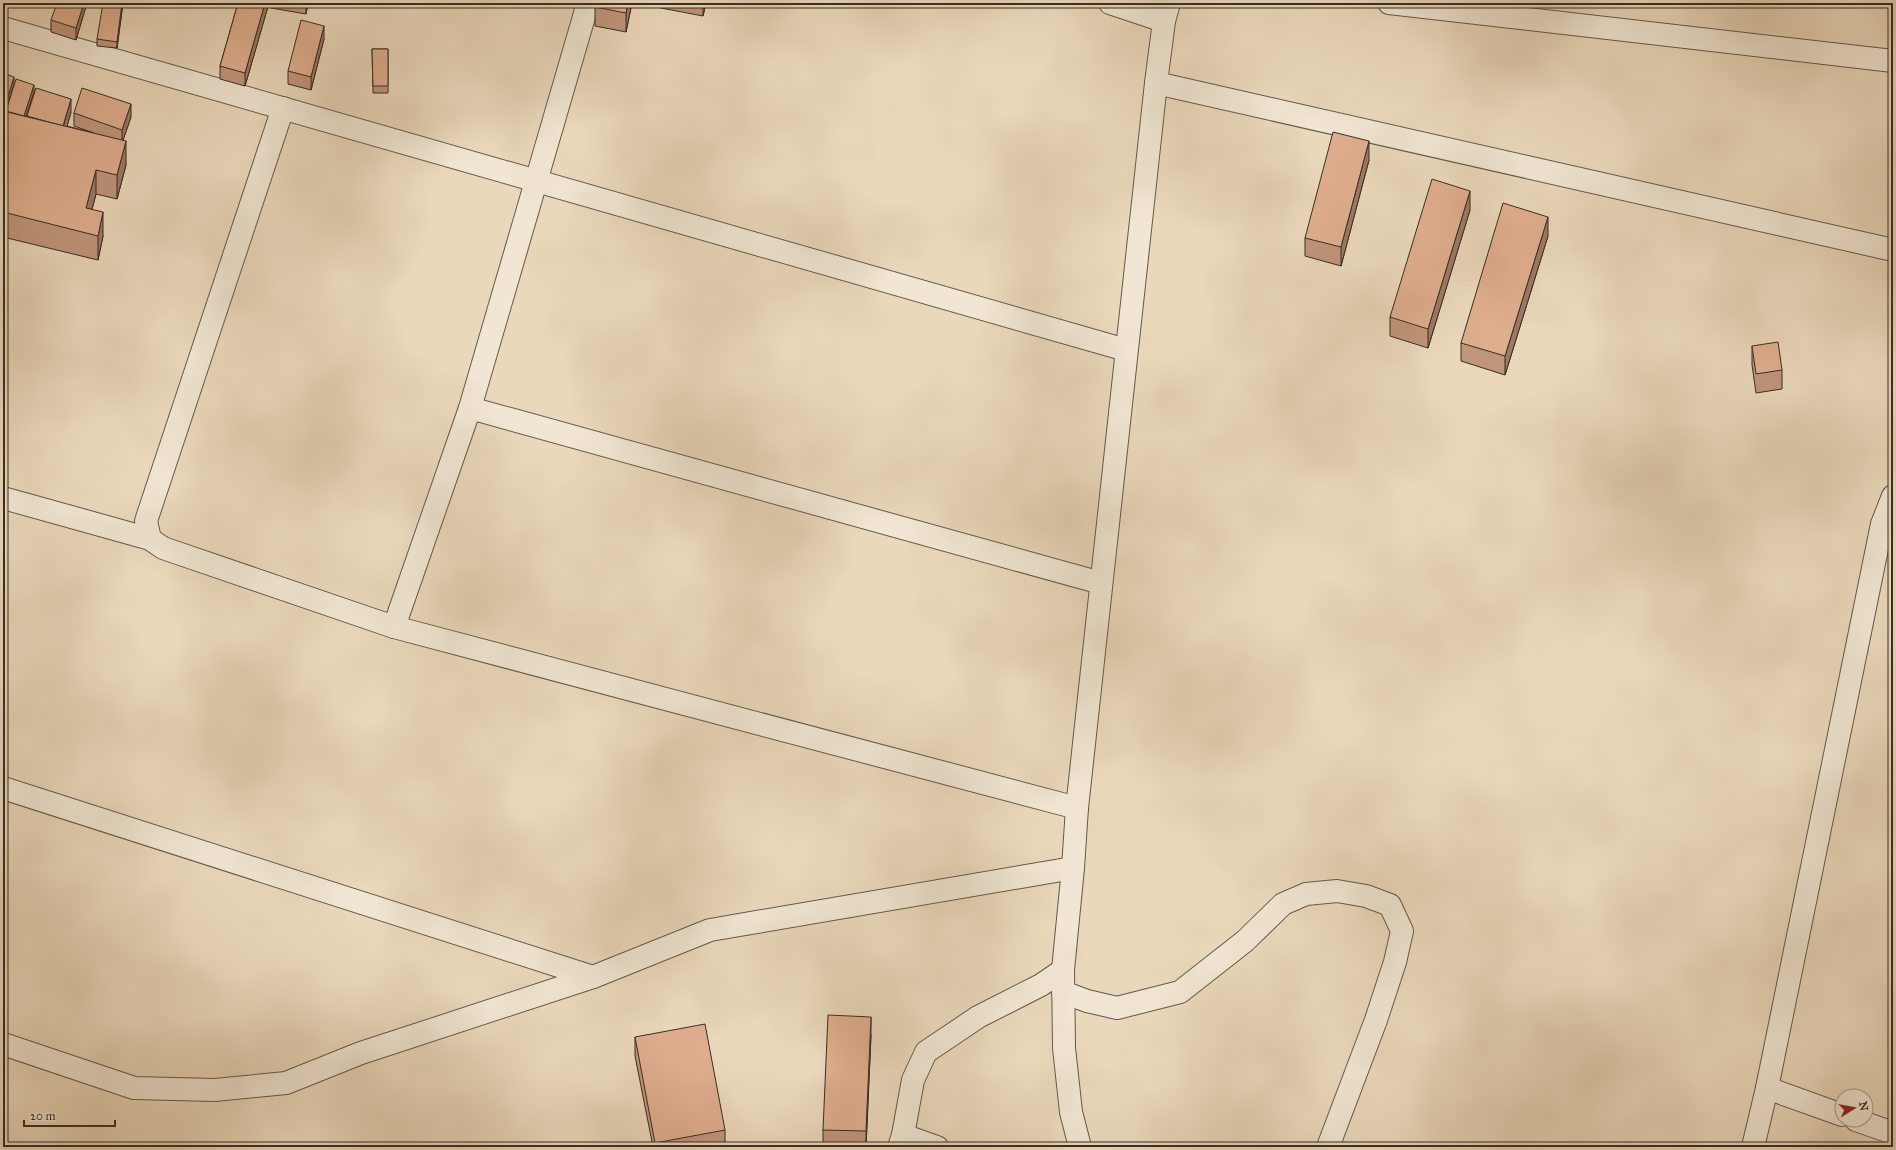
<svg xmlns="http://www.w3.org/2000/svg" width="1896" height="1150" font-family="'IM FELL Great Primer',serif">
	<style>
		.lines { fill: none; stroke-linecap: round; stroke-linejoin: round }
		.minor-casing { stroke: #64584b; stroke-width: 24 }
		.minor { stroke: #f1e6d3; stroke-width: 22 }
		.wall { fill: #c0967b; stroke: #382d26 }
		.shaded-wall { fill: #9c7a64; stroke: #382d26 }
		.building { fill: #dfae8f; stroke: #382d26 }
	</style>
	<rect width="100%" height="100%" fill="#ead8bb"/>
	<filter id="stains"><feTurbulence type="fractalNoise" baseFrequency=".005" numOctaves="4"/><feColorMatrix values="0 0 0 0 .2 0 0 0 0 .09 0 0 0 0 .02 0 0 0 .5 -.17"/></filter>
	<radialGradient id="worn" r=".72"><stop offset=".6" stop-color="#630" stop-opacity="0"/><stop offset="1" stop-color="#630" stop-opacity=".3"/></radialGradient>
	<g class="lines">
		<defs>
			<g id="minor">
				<polyline points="1110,3 1164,21"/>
				<polyline points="1389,3 1893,61"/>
				<polyline points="3,28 1126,350"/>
				<polyline points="1156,83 1893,250"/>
				<polyline points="470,408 1101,583"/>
				<polyline points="3,498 150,539 163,548 394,627 1077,808"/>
				<polyline points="150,539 146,521 283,108"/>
				<polyline points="394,627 470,408 588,3"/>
				<polyline points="3,788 593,977"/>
				<polyline points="1063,992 1087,1001 1117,1008 1180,992 1245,941 1283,904 1306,894 1337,891 1366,896 1390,905 1402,931 1395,962 1376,1020 1328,1147"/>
				<polyline points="3,1044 134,1088 215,1090 286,1083 361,1053 593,977 710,930 1073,868"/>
				<polyline points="1767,1088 1842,1115"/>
				<polyline points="1856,1120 1893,1133"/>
				<polyline points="903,1135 937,1147"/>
				<polyline points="899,1147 903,1135 913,1080 926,1052 978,1017 1041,985 1063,970"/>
				<polyline points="1080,1147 1071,1112 1064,1048 1063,970 1073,868 1077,808 1156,83 1164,21 1169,3"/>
				<polyline points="1753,1147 1767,1088 1882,524 1893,496"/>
			</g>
		</defs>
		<!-- minor casing -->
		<use href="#minor" class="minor-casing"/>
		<!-- minor -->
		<use href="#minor" class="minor"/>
	</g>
	<!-- wall -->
	<g class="wall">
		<polygon points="87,3 76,40 51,32 51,20"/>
		<polygon points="123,3 117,48 97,46 97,39"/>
		<polygon points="238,3 269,3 245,86 220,79 220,66"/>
		<polygon points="271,3 308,3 306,14 271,8"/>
		<polygon points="595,3 632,3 626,32 595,26"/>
		<polygon points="635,3 706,3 703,16"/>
		<polygon points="324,39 311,90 288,84 288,71"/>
		<polygon points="372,49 388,49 388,93 373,93"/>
		<polygon points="3,73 14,84 6,110 3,109"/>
		<polygon points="34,92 26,116 71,112 67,126 94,133 74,126 74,113 131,117 123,140 126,165 117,199 96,194 92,209 103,236 98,260 3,237 3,111 6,111"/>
		<polygon points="1369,160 1341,266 1305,256 1305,238"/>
		<polygon points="1470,210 1428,348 1390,336 1390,317"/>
		<polygon points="1548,236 1505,375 1461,361 1461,343"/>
		<polygon points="1752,346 1782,370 1782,389 1756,393 1752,365"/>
		<polygon points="871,1035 866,1147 823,1147 823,1130"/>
		<polygon points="635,1037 725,1130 725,1147 653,1147 635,1056"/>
	</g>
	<!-- shaded-wall -->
	<g class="shaded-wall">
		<polygon points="84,3 87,3 76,40 76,28"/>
		<polygon points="122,3 123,3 117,48 117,42"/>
		<polygon points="265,3 269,3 245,86 245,73"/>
		<polygon points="306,3 308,3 306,14"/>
		<polygon points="628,3 632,3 626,32 626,13"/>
		<polygon points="703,3 706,3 703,16"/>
		<polygon points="324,26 324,39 311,90 311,77"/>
		<polygon points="14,77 14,84 6,110 6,103"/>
		<polygon points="34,85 34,92 19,137 19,130"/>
		<polygon points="71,99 71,112 61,148 61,135"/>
		<polygon points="131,104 131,117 122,143 122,130"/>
		<polygon points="126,141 126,165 117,199 117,175"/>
		<polygon points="1369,141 1369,160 1341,266 1341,247"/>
		<polygon points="96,170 96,194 86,232 86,208"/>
		<polygon points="1470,191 1470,210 1428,348 1428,329"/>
		<polygon points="103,212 103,236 98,260 98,236"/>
		<polygon points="1548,217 1548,236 1505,375 1505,356"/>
		<polygon points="871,1017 871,1035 866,1147 866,1131"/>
	</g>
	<!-- building -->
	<g class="building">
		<polygon points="57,3 84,3 76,28 51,20"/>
		<polygon points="103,3 122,3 117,42 97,39"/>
		<polygon points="238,3 265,3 245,73 220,66"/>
		<polygon points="282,3 306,3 306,7"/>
		<polygon points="595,3 628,3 626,13 595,7"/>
		<polygon points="301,20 324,26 311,77 288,71"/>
		<polygon points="372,49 388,49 388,86 373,86"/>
		<polygon points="3,73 14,77 6,103 3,102"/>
		<polygon points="16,79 34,85 24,116 6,111"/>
		<polygon points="36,88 71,99 63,126 27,116"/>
		<polygon points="82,88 131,104 122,130 74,113"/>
		<polygon points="3,111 126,141 117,175 96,170 86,208 103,212 98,236 3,212 3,195 7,177 3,176"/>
		<polygon points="1333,132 1369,141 1341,247 1305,238"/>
		<polygon points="1432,179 1470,191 1428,329 1390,317"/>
		<polygon points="1503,203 1548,217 1505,356 1461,343"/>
		<polygon points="1778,342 1782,370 1756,374 1752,346"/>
		<polygon points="828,1015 871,1017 866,1131 823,1130"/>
		<polygon points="705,1024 725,1130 655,1143 635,1037"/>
	</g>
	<!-- margin -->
	<rect width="1896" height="1150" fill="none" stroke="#ead8bb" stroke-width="16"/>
	<rect x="4" y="4" width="1888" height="1142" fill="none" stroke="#382d26" stroke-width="2"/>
	<rect x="8" y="8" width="1880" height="1134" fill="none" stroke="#382d26"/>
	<!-- north arrow -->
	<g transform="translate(1854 1108) rotate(79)"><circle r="19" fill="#f1e6d3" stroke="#a79c8e"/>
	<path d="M0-3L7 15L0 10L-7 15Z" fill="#8f2418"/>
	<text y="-6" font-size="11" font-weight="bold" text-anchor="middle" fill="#382d26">N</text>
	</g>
	<!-- scale -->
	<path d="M24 1120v6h91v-6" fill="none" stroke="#382d26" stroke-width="2"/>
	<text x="30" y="1120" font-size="12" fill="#382d26" stroke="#f1e6d3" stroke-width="3" paint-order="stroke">20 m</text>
	<rect width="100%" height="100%" filter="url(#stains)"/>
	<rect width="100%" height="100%" fill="url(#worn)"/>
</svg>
